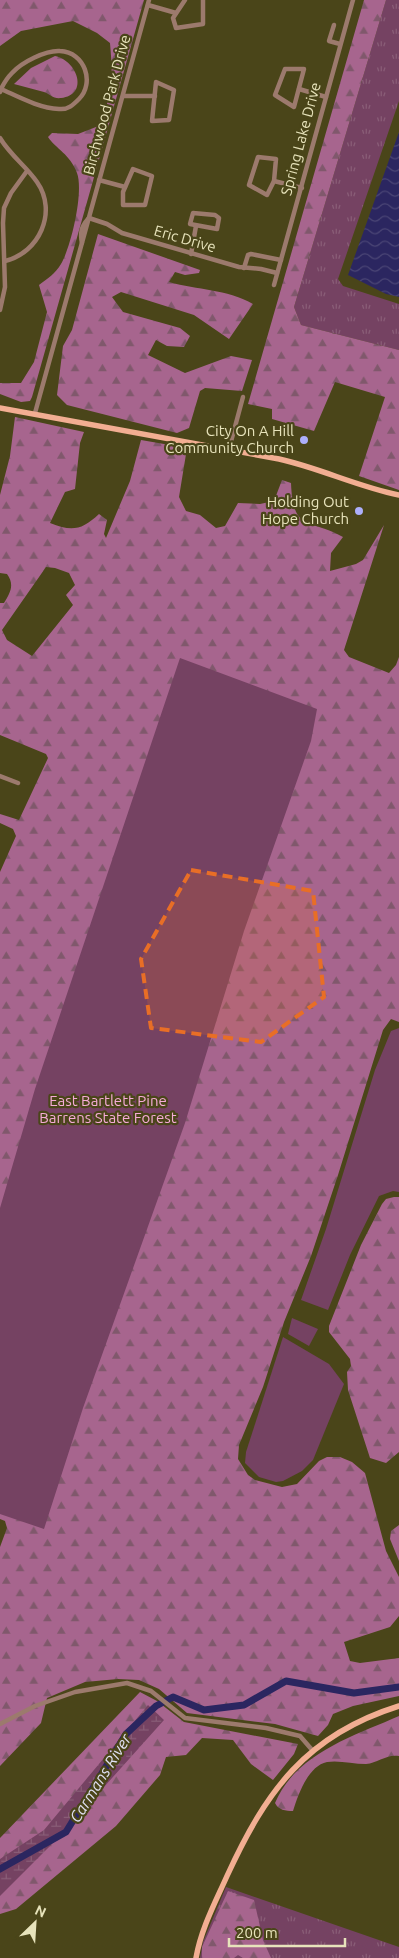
<svg xmlns="http://www.w3.org/2000/svg" width="399" height="1958" font-family="Ubuntu,sans-serif">
	<style>
		.grass { fill: url(#grass-tufts) }
		.forest { fill: url(#forest-firs); fill-rule: evenodd }
		.wetland { fill: url(#wetland-marsh) }
		.park { fill: #754262 }
		.water { fill: url(#water-waves) }
		.lines { fill: none; stroke-linecap: round; stroke-linejoin: round }
		.river { stroke: #2b2660; stroke-width: 7 }
		.minor { stroke: #9c7a6d; stroke-width: 4.5 }
		.major { stroke: #f2ae92; stroke-width: 5.5 }
		.marked { fill: #e86e26; fill-opacity: 0.2; stroke: #e86e26; stroke-width: 4; stroke-dasharray: 10 6; stroke-linejoin: round }
		.poi-dot { fill: #adaffb; stroke: #4a4519; stroke-width: 2 }
		.labels { text-anchor: middle; stroke-width: 4.5; stroke-linejoin: round; paint-order: stroke }
		.street-label { font-size: 15px; fill: #e7e3bb; stroke: #4a4519 }
		.poi-label { font-size: 15px; fill: #e7e3bb; stroke: #4a4519; text-anchor: end }
		.park-label { font-size: 15px; fill: #f6abd8; stroke: #4a4519 }
		.water-label { font-size: 16px; font-style: italic; fill: #e0e1f4; stroke: #4a4519 }
	</style>
	<defs>
		<pattern id="grass-tufts" width="24" height="20" patternUnits="userSpaceOnUse" patternTransform="scale(1.25)"><rect width="24" height="20" fill="#754262"/><path d="M3 7l-1-3M5 7V3M7 7l1-3M15 17l-1-3M17 17v-4M19 17l1-3" fill="none" stroke="#895d77"/></pattern>
		<pattern id="forest-firs" width="22" height="20" patternUnits="userSpaceOnUse" patternTransform="scale(1.25)"><rect width="22" height="20" fill="#a7658e"/><path d="M5 1l3.5 6h-7zM16 11l3.5 6h-7z" fill="#80586c"/></pattern>
		<pattern id="wetland-marsh" width="20" height="14" patternUnits="userSpaceOnUse" patternTransform="scale(1.25)"><rect width="20" height="14" fill="#754262"/><path d="M1 5h8M5 5V1M11 12h8M15 12V8" fill="none" stroke="#895d77"/></pattern>
		<pattern id="water-waves" width="16" height="10" patternUnits="userSpaceOnUse" patternTransform="scale(1.25)"><rect width="16" height="10" fill="#2b2660"/><path d="M0 5q4-4 8 0t8 0" fill="none" stroke="#4a4575"/></pattern>
	</defs>
	<rect width="100%" height="100%" fill="#4a4519"/>
	<!-- grass -->
	<g class="grass">
		<polygon points="386,0 399,0 399,101 338,279 343,286 399,304 399,350 301,325 294,307"/>
		<polygon points="226,1887 399,1947 399,1958 200,1958 203,1942"/>
	</g>
	<!-- forest -->
	<g class="forest">
		<path d="M0 0H144L32 397 30 401 21 402 0 394V383H21L34 362 47 312 39 285C48 278 55 274 61 264 71 247 84 192 77 173 70 154 56 149 48 137L52 133 78 134 96 127C114 97 113 78 110 43L97 33 73 21 21 31 0 46Z"/>
		<polygon points="364,0 386,0 294,307 301,325 399,350 399,490 359,476 385,397 335,382 314,431 272,419 272,409 248,404"/>
		<path d="M55 56C78 61 89 95 61 98 53 99 50 94 44 92 34 89 24 87 14 84L31 68Z"/>
		<path d="M98 234 200 270 199 273 185 275 175 272 169 282C198 290 226 289 253 304L229 339 194 315 121 292 112 297 123 312 180 328 190 336 184 347 167 346 156 340 148 355 185 373 231 356 252 360 242 391 205 388 200 391 189 428 177 433 67 405 57 395 63 346 72 330Z"/>
		<path d="M15 417 84 432 80 443 75 489 65 492 50 523C72 532 82 530 99 514L107 520 104 534 106 538 130 481 141 440 187 448 179 497 186 511 200 515 216 528 225 526 238 503 260 504 274 501 282 480 291 483C293 533 309 518 343 537L331 553 330 571 356 564 363 560 384 525 344 650 349 657 389 673 396 665 399 657V1022L391 1019 383 1030 338 1175 311 1256 284 1322 263 1387 239 1445 238 1459 248 1475 255 1480 282 1487 297 1484 319 1461 327 1457H340L352 1462 365 1473 386 1551 399 1577V1616L390 1627 344 1642 350 1661 360 1663 399 1658V1696L353 1706 333 1714 328 1725 318 1736 275 1724 187 1713 159 1689 139 1680 118 1679 85 1682 47 1698 41 1723 0 1766V1547L7 1528 5 1521 0 1519V872L16 836 13 829 0 823V814L19 820 48 758 46 754 0 735V603H4C10 593 15 585 7 574L0 573V495L10 456ZM46 567 55 568 69 573 75 585 66 595 73 605 32 656 7 640 2 630Z"/>
		<polygon points="394,1197 399,1197 399,1452 386,1463 370,1458 348,1390 347,1372 351,1366 350,1359 329,1332 329,1326 361,1245 382,1204 386,1199"/>
		<polygon points="399,1525 399,1561 390,1539 391,1531"/>
		<polygon points="140,1692 157,1701 184,1722 298,1744 294,1754 273,1780 251,1764 233,1740 202,1738 186,1755 166,1757 160,1775 116,1826 16,1909 0,1914 0,1838"/>
		<path d="M399 1716V1756C386 1754 378 1763 366 1764 353 1764 339 1760 327 1762 308 1766 298 1795 293 1811 286 1811 278 1810 275 1803 296 1753 354 1736 399 1716Z"/>
		<polygon points="228,1891 254,1900 263,1940 271,1958 243,1958 238,1955 234,1958 202,1958 202,1947"/>
	</g>
	<!-- wetland -->
	<polygon class="wetland" points="148,1705 164,1720 61,1835 0,1896 0,1859 44,1830"/>
	<!-- park -->
	<g class="park">
		<polygon points="180,658 317,709 311,741 244,931 185,1123 83,1408 44,1529 0,1514 0,1208 35,1089"/>
		<polygon points="399,1028 399,1192 393,1191 379,1196 350,1255 328,1310 301,1300 326,1229 375,1070 391,1031"/>
		<polygon points="292,1318 318,1329 309,1346 288,1334"/>
		<polygon points="283,1337 329,1364 344,1384 313,1460 302,1471 283,1481 276,1482 259,1477 245,1463 246,1452"/>
	</g>
	<!-- water -->
	<polygon class="water" points="399,132 399,297 386,294 348,275"/>
	<g class="lines">
		<!-- river -->
		<polyline class="river" points="0,1869 66,1832 126,1734 156,1706 173,1697 204,1710 244,1705 286,1681 354,1693 399,1687"/>
		<!-- minor -->
		<g class="minor">
			<polyline points="185,0 173,18 176,28 203,24 203,0"/>
			<polyline points="148,5 176,13"/>
			<polyline points="334,25 329,41 340,44"/>
			<polygon points="285,69 304,69 294,107 275,95"/>
			<polygon points="156,82 174,90 169,120 152,121"/>
			<polyline points="299,89 326,97"/>
			<path d="M0 92 1 89C4 83 8 77 12 73 22 62 46 50 60 51 85 52 95 83 79 99 73 105 68 110 59 109 39 108 19 97 1 89"/>
			<polyline points="123,96 155,96"/>
			<path d="M0 138C10 155 26 166 37 182 58 212 39 253 5 261"/>
			<polygon points="258,157 276,159 274,181 267,195 249,185"/>
			<polygon points="133,169 152,176 145,205 123,205 123,192"/>
			<polyline points="99,180 125,187"/>
			<polyline points="274,181 302,188"/>
			<polygon points="193,213 215,215 219,218 217,229 190,224"/>
			<polyline points="89,218 107,224 122,233 239,267 261,269 277,273"/>
			<path d="M82 243C80 233 81 227 88 219"/>
			<polyline points="191,254 196,226"/>
			<polyline points="244,268 248,255 251,254 281,260"/>
			<polyline points="274,285 353,0"/>
			<polyline points="0,310 5,287 3,223 4,208 11,193 27,171"/>
			<polyline points="35,413 149,0"/>
			<polyline points="229,449 243,397"/>
			<polyline points="0,776 18,783"/>
			<polyline points="0,1724 35,1706 75,1692 127,1683 151,1691 185,1718 266,1728 300,1736 313,1751"/>
		</g>
		<!-- major -->
		<g class="major">
			<path d="M0 408 279 459C320 468 358 487 399 495"/>
			<path d="M196 1958C201 1929 215 1903 227 1876 266 1791 306 1735 399 1706"/>
		</g>
	</g>
	<!-- marked area -->
	<path class="marked" d="M191 870 313 891 324 997 261 1042 151 1028 141 959Z"/>
	<!-- markers -->
	<g class="poi-dot">
		<circle cx="304" cy="440" r="5"/>
		<circle cx="359" cy="511" r="5"/>
	</g>
	<g class="labels">
		<!-- street labels -->
		<g class="street-label">
			<text transform="translate(107 105) rotate(-75)" y="5">Birchwood Park Drive</text>
			<text transform="translate(301 139) rotate(-75)" y="5">Spring Lake Drive</text>
			<text transform="translate(185 239) rotate(16)" y="5">Eric Drive</text>
		</g>
		<!-- poi labels -->
		<g class="poi-label">
			<text x="294" y="436">City On A Hill<tspan x="294" dy="17">Community Church</tspan></text>
			<text x="349" y="507">Holding Out<tspan x="349" dy="17">Hope Church</tspan></text>
		</g>
		<!-- park labels -->
		<g class="park-label">
			<text x="108" y="1106">East Bartlett Pine<tspan x="108" dy="17">Barrens State Forest</tspan></text>
		</g>
		<!-- water labels -->
		<g class="water-label">
			<text transform="translate(100 1778) rotate(-58)" y="6">Carmans River</text>
		</g>
	</g>
	<!-- north arrow -->
	<g transform="translate(35 1923) rotate(25)" stroke="#4a4519" stroke-width="4" paint-order="stroke">
	<path d="M0-4L9 19L0 12L-9 19Z" fill="#e7e3bb"/>
	<text y="-8" font-size="14" font-weight="bold" text-anchor="middle" fill="#e7e3bb">N</text>
	</g>
	<!-- scale -->
	<path d="M229 1938v8h116v-8" fill="none" stroke="#e7e3bb" stroke-width="2.5"/>
	<text x="236" y="1938" font-size="15" fill="#e7e3bb" stroke="#4a4519" stroke-width="4" paint-order="stroke">200 m</text>
</svg>
